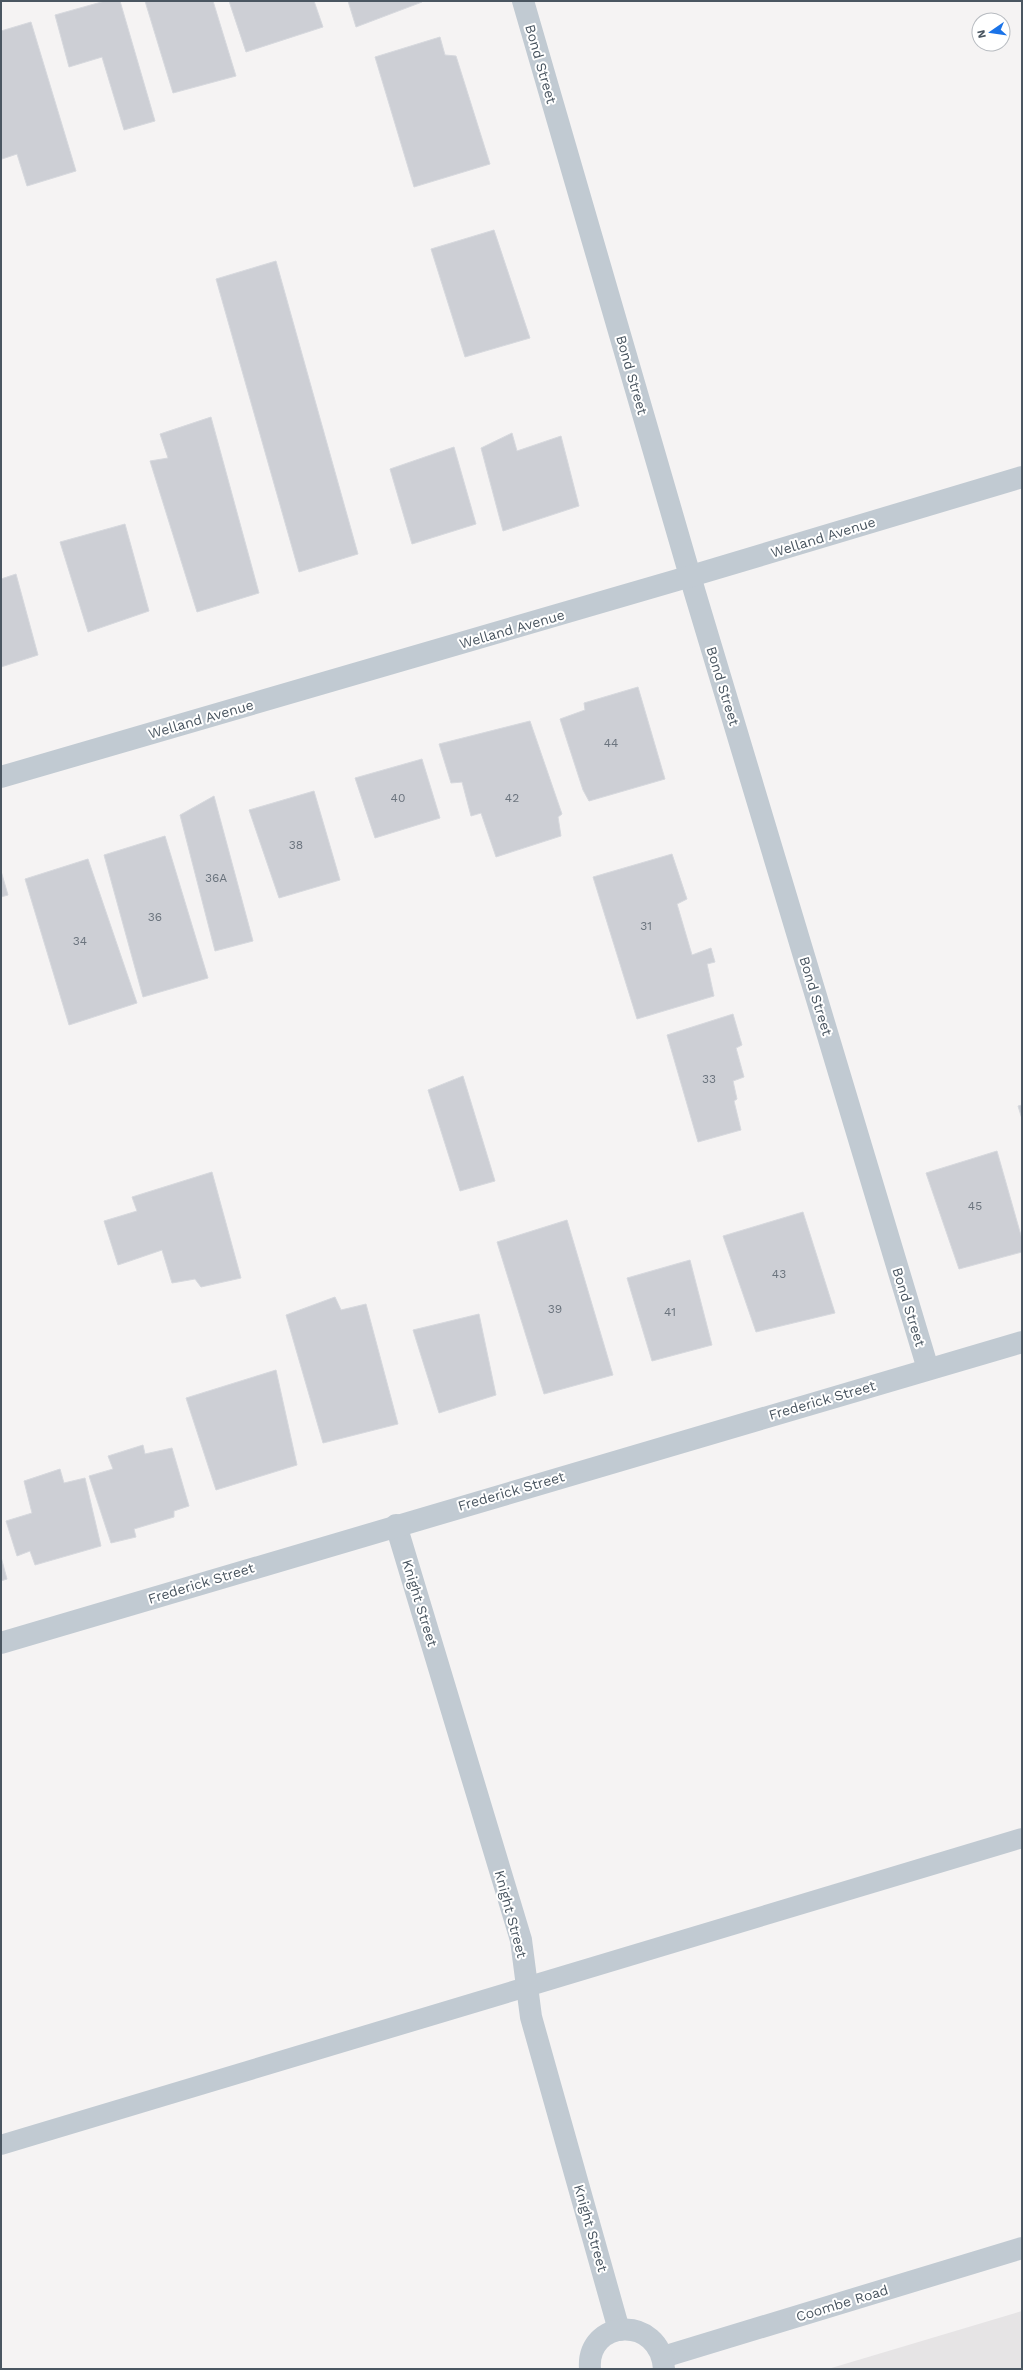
<svg xmlns="http://www.w3.org/2000/svg" width="1023" height="2370" font-family="'Work Sans',sans-serif">
	<style>
		.education { fill: #e6e4e5 }
		.building { fill: #cdcfd5; stroke: #d7d9de }
		.lines { fill: none; stroke-linecap: round; stroke-linejoin: round }
		.service { stroke: #c1cad2; stroke-width: 20 }
		.minor { stroke: #c1cad2; stroke-width: 22 }
		.labels { text-anchor: middle; stroke-width: 4; stroke-linejoin: round; paint-order: stroke }
		.number-label { font-size: 12px; fill: #6b747e }
		.street-label { font-size: 14px; fill: #4a5661; stroke: #fff }
	</style>
	<rect width="100%" height="100%" fill="#f5f3f3"/>
	<!-- education -->
	<polygon class="education" points="1022,2311 1022,2369 828,2369"/>
	<!-- building -->
	<g class="building">
		<polygon points="105,1 120,1 155,121 124,130 102,57 69,67 55,15"/>
		<polygon points="145,1 213,1 236,76 173,93"/>
		<polygon points="229,1 314,1 323,27 246,52"/>
		<polygon points="348,1 422,1 422,2 356,27"/>
		<polygon points="31,22 76,171 27,186 17,154 2,159 1,157 1,31"/>
		<polygon points="440,37 445,55 456,56 490,164 414,187 375,57"/>
		<polygon points="494,230 530,338 465,357 431,249"/>
		<polygon points="276,261 358,554 299,572 216,279"/>
		<polygon points="211,417 259,593 197,612 150,461 168,458 160,434"/>
		<polygon points="512,433 517,451 561,436 579,506 503,531 481,448"/>
		<polygon points="454,447 476,524 412,544 390,469"/>
		<polygon points="125,524 149,611 88,632 60,542"/>
		<polygon points="16,574 38,655 1,667 1,579"/>
		<polygon points="638,687 665,779 589,801 583,790 560,719 585,710 584,703"/>
		<polygon points="530,721 562,814 558,817 561,836 496,857 481,813 471,816 462,782 451,783 439,744"/>
		<polygon points="422,759 440,818 375,838 355,778"/>
		<polygon points="314,791 340,880 279,898 249,810"/>
		<polygon points="214,796 253,941 215,951 180,815"/>
		<polygon points="165,836 208,978 143,997 104,855"/>
		<polygon points="672,854 687,899 677,904 692,955 711,948 715,962 707,964 714,996 637,1019 593,877"/>
		<polygon points="88,859 137,1003 69,1025 25,879"/>
		<polygon points="1,871 8,895 1,897"/>
		<polygon points="733,1014 742,1045 736,1048 744,1077 733,1081 737,1099 734,1101 741,1130 698,1142 667,1035"/>
		<polygon points="463,1076 495,1181 460,1191 428,1090"/>
		<polygon points="1022,1105 1022,1119 1018,1106"/>
		<polygon points="997,1151 1022,1239 1022,1252 959,1269 926,1173"/>
		<polygon points="212,1172 241,1278 201,1287 195,1279 172,1283 162,1250 118,1265 104,1221 137,1211 132,1197"/>
		<polygon points="803,1212 835,1313 756,1332 723,1236"/>
		<polygon points="567,1220 613,1375 544,1394 497,1242"/>
		<polygon points="690,1260 712,1345 652,1361 627,1278"/>
		<polygon points="335,1297 341,1310 366,1304 398,1424 323,1443 286,1315"/>
		<polygon points="479,1314 496,1395 439,1413 413,1330"/>
		<polygon points="276,1370 297,1465 216,1490 186,1398"/>
		<polygon points="143,1445 145,1454 172,1448 189,1506 174,1511 174,1517 134,1529 136,1537 111,1543 89,1476 113,1469 108,1456"/>
		<polygon points="60,1469 64,1483 85,1478 101,1546 35,1565 30,1551 17,1556 6,1521 32,1513 24,1481"/>
		<polygon points="1,1557 7,1579 1,1581"/>
	</g>
	<g class="lines">
		<!-- service -->
		<polyline class="service" points="1,2145 1022,1838"/>
		<!-- minor -->
		<g class="minor">
			<polyline points="523,1 695,593 928,1369"/>
			<polyline points="1,777 691,576 1022,477"/>
			<polyline points="396,1525 521,1940 531,2017 619,2330"/>
			<polyline points="1,1643 1022,1342"/>
			<polyline points="663,2357 1022,2248"/>
			<path d="M590 2369C586 2319 660 2314 664 2369"/>
		</g>
	</g>
	<g class="labels">
		<!-- number labels -->
		<g class="number-label">
			<text x="611" y="747">44</text>
			<text x="398" y="802">40</text>
			<text x="512" y="802">42</text>
			<text x="296" y="849">38</text>
			<text x="216" y="882">36A</text>
			<text x="155" y="921">36</text>
			<text x="646" y="930">31</text>
			<text x="80" y="945">34</text>
			<text x="709" y="1083">33</text>
			<text x="975" y="1210">45</text>
			<text x="779" y="1278">43</text>
			<text x="555" y="1313">39</text>
			<text x="670" y="1316">41</text>
		</g>
		<!-- street labels -->
		<g class="street-label">
			<text transform="translate(541 64) rotate(74)" y="5">Bond Street</text>
			<text transform="translate(632 375) rotate(74)" y="5">Bond Street</text>
			<text transform="translate(823 537) rotate(-17)" y="5">Welland Avenue</text>
			<text transform="translate(512 629) rotate(-16)" y="5">Welland Avenue</text>
			<text transform="translate(723 686) rotate(73)" y="5">Bond Street</text>
			<text transform="translate(201 719) rotate(-16)" y="5">Welland Avenue</text>
			<text transform="translate(816 996) rotate(73)" y="5">Bond Street</text>
			<text transform="translate(909 1307) rotate(73)" y="5">Bond Street</text>
			<text transform="translate(822 1400) rotate(-16)" y="5">Frederick Street</text>
			<text transform="translate(511 1491) rotate(-16)" y="5">Frederick Street</text>
			<text transform="translate(201 1583) rotate(-17)" y="5">Frederick Street</text>
			<text transform="translate(420 1603) rotate(73)" y="5">Knight Street</text>
			<text transform="translate(511 1914) rotate(75)" y="5">Knight Street</text>
			<text transform="translate(591 2228) rotate(74)" y="5">Knight Street</text>
			<text transform="translate(842 2303) rotate(-17)" y="5">Coombe Road</text>
		</g>
	</g>
	<!-- border -->
	<rect width="1023" height="2370" fill="none" stroke="#4a5661" stroke-width="4"/>
	<!-- north arrow -->
	<g transform="translate(991 32) rotate(257)"><circle r="19" fill="#ffffff" stroke="#b7bbc0"/>
	<path d="M0-3L7 15L0 10L-7 15Z" fill="#1a73e8"/>
	<text y="-6" font-size="11" font-weight="bold" text-anchor="middle" fill="#4a5661">N</text>
	</g>
</svg>
